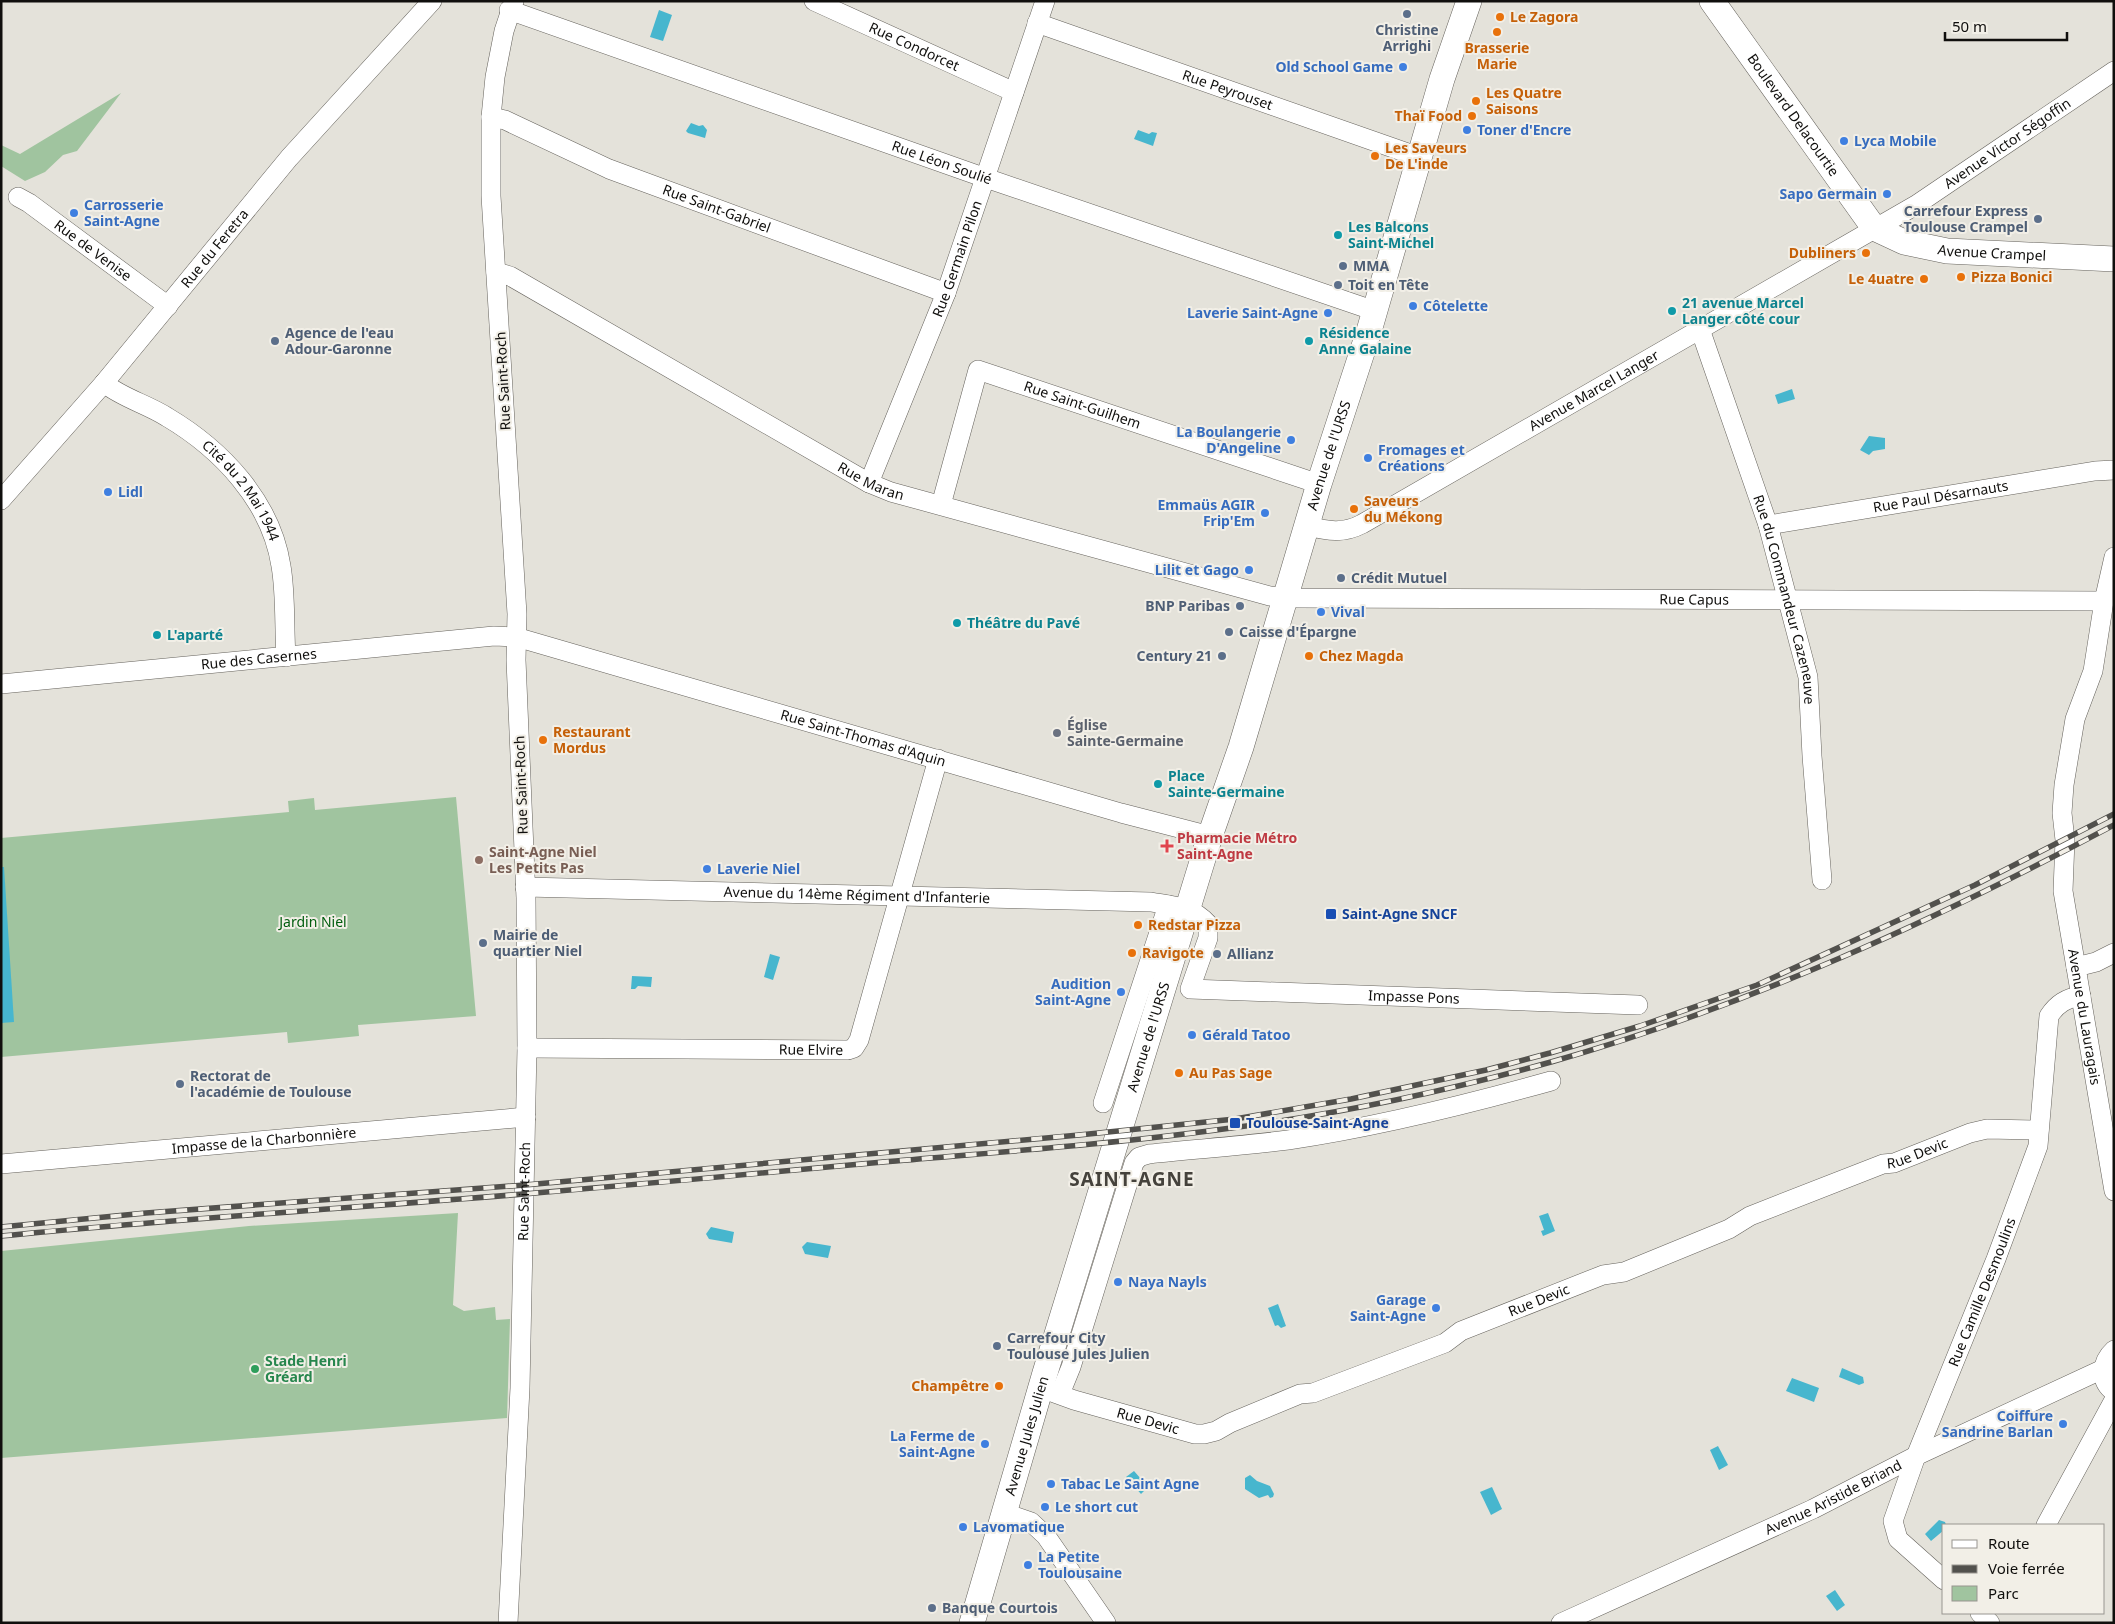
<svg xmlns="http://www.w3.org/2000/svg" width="2115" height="1624" font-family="'Noto Sans',sans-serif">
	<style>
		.green { fill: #a0c49f }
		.water { fill: #47b6ce }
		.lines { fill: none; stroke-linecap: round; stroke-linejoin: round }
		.minor-casing { stroke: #65625c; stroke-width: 20 }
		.major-casing { stroke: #65625c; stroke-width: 26 }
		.minor { stroke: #fff; stroke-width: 19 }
		.major { stroke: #fff; stroke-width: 25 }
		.rail-casing { stroke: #52514d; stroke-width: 5.5 }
		.rail { stroke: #f2efe7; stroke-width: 4; stroke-dasharray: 11; stroke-linecap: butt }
		.service-dot { fill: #5c6f8a; stroke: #f2efe7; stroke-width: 2 }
		.food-dot { fill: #e8710a; stroke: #f2efe7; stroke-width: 2 }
		.shop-dot { fill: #3f7fe0; stroke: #f2efe7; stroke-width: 2 }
		.culture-dot { fill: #0f9aa8; stroke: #f2efe7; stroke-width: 2 }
		.worship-dot { fill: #6b7280; stroke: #f2efe7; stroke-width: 2 }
		.health-dot { fill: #e0444e; stroke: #f2efe7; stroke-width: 2 }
		.education-dot { fill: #8d6e63; stroke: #f2efe7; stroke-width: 2 }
		.transit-dot { fill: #1a4fb4; stroke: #f2efe7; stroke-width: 2 }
		.leisure-dot { fill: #2e9e5b; stroke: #f2efe7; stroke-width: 2 }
		.labels { text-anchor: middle; stroke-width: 4; stroke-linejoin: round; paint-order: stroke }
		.food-label { font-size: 14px; font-weight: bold; fill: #c56008; stroke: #f2efe7; text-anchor: start }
		.service-label { font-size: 14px; font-weight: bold; fill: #4e5e75; stroke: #f2efe7; text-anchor: start }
		.street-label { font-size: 14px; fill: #100f0d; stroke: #f2efe7 }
		.shop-label { font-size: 14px; font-weight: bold; fill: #366cbe; stroke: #f2efe7; text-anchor: start }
		.culture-label { font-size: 14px; font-weight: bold; fill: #0d838f; stroke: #f2efe7; text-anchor: start }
		.worship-label { font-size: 14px; font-weight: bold; fill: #5b616d; stroke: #f2efe7; text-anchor: start }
		.health-label { font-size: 14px; font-weight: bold; fill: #be3a42; stroke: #f2efe7; text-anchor: start }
		.education-label { font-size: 14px; font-weight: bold; fill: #785e54; stroke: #f2efe7; text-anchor: start }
		.transit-label { font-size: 14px; font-weight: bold; fill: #164399; stroke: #f2efe7; text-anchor: start }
		.park-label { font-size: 14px; fill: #005d0e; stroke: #f2efe7 }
		.leisure-label { font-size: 14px; font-weight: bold; fill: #27864d; stroke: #f2efe7; text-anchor: start }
		.district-label { font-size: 19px; font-weight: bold; letter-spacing: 1px; fill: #45423c; stroke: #f2efe7 }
	</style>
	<rect width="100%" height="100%" fill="#e4e2da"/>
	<!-- green -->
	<g class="green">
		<polygon points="121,93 77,151 63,155 45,172 25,181 1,166 1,145 20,154"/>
		<polygon points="456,797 476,1016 358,1025 359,1036 288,1043 287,1032 1,1057 1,838 289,812 288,801 314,798 315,810"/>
		<polygon points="458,1213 453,1305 464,1311 495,1307 496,1320 510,1319 507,1418 1,1458 1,1251 249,1226"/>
	</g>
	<!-- water -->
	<g class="water">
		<polygon points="659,10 672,15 663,41 650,37"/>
		<polygon points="691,123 699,126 703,125 707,130 705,138 688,133 686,131"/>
		<polygon points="1138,130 1149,134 1152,132 1157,133 1153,146 1134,139"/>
		<polygon points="1792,389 1795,399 1778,404 1775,395"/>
		<polygon points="1869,436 1885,438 1885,449 1873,451 1869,455 1860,450"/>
		<polygon points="1,867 4,867 14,1022 1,1023"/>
		<polygon points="770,954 780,957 773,980 764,977"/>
		<polygon points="632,976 652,977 651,987 638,986 635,989 631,989"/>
		<polygon points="1548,1213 1555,1231 1543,1236 1541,1231 1544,1230 1539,1216"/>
		<polygon points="711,1227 734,1232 732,1243 709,1239 706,1234"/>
		<polygon points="807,1242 831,1246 828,1258 805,1254 802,1247"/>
		<polygon points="1278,1304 1286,1326 1281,1328 1278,1325 1275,1326 1268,1308"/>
		<polygon points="1842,1368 1863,1377 1864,1383 1859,1385 1839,1377"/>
		<polygon points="1792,1378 1819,1388 1814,1402 1786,1391"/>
		<polygon points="1718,1446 1728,1465 1719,1470 1710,1450"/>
		<polygon points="1134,1471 1148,1487 1141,1494 1126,1477"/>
		<polygon points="1250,1475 1257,1481 1270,1486 1274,1494 1273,1497 1270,1498 1268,1495 1259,1498 1245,1489 1245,1478"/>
		<polygon points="1492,1487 1502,1509 1491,1515 1480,1492"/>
		<polygon points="1939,1520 1945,1522 1946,1525 1944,1525 1944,1530 1931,1541 1925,1534"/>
		<polygon points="1835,1590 1845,1605 1837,1611 1826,1596"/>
	</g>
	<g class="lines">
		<defs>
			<g id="minor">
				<path id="s1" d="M814 1 1014 92"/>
				<path id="s2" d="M509 10 980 176 1375 311"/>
				<path id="s3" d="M1037 23 1419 157"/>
				<path id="s4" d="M491 117 505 120 609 169 946 293"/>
				<path id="s5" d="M18 197 29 203 168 306"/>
				<path id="s6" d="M496 272 510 276 869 483 891 492 1270 596 1298 598 2104 601"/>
				<path id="s7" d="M1700 329 1768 525 1808 677 1812 756 1822 880"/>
				<path id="s8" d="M104 383C122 398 147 404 167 417 221 449 271 501 281 566 286 595 284 627 286 657"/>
				<path id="s9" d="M869 483 946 293 1045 1"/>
				<path id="s10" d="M1 500 104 383 289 158 432 1"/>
				<path id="s11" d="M941 505 978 370 1319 484"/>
				<path id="s12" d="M1768 525 2095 471 2114 470"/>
				<path id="s13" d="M1307 526C1328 531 1343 534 1362 524L1916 205 2114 71"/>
				<path id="s14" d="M2114 557 2104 601 2093 671 2075 719 2064 785 2062 813 2065 840 2063 891 2114 1191"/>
				<path id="s15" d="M1 684 494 636 516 637 1121 813 1210 836"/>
				<path id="s16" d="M525 887 1151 902C1174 906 1192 906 1208 924V938L1190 989 1638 1005"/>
				<polyline points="2076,967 2096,962 2114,953"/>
				<path id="s17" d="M527 1048 848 1050 854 1048 859 1040 938 759"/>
				<polyline points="1103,1103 1168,905"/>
				<path id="s18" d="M1 1164 526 1117"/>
				<path d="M2114 1350C2101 1362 2099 1381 2114 1392"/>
				<path id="s19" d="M1041 1388 1074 1400 1195 1434H1204L1216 1431 1230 1423 1300 1394 1313 1393 1445 1343 1461 1331 1603 1275 1624 1272 1729 1229 1750 1216 1883 1164 1894 1163 1970 1133 1987 1129 2039 1130"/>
				<path d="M1060 1394 1071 1367 1134 1163 1139 1157 1149 1154C1195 1149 1242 1146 1288 1140 1377 1127 1465 1105 1551 1081"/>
				<polyline points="1005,1513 1031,1522 1046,1536 1106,1623"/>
				<polyline points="2046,1525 2114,1400"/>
				<path id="s20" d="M1944 1580 1898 1539 1893 1521 1916 1456 1996 1259 2038 1146 2049 1016C2057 1004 2066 998 2081 996"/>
				<polyline points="1980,1613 1990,1623"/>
				<path id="s21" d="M508 1623 520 1388 527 1048 526 898 516 660 517 614 491 196V117L495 77 504 31 514 1"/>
				<path id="s22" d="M1561 1623 1813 1509 1916 1456 2103 1369"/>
			</g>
			<g id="major">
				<path id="s23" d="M1712 1 1874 228 1904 242 1947 251 2114 259"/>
				<path id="s24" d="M972 1623 1045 1373 1210 836 1241 747 1319 484 1369 331 1442 79 1469 1"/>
			</g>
		</defs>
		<!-- minor casing -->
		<use href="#minor" class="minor-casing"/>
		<!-- major casing -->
		<use href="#major" class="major-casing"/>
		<!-- minor -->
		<use href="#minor" class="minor"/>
		<!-- major -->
		<use href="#major" class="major"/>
		<defs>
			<g id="rail">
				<polyline points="1,1227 146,1213 525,1185 1079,1135 1235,1119 1351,1099 1486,1070 1550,1053 1640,1026 1757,985 1975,885 2114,814"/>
				<path d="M1 1236C175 1219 350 1208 524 1194 644 1184 763 1173 883 1162 999 1152 1115 1144 1231 1128 1338 1114 1447 1091 1551 1062 1748 1006 1934 921 2114 825"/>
			</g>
		</defs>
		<!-- rail casing -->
		<use href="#rail" class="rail-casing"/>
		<!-- rail -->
		<use href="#rail" class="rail"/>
	</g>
	<!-- markers -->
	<g class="service-dot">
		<circle cx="1407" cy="14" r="5"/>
		<circle cx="2038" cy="219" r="5"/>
		<circle cx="1343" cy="266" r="5"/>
		<circle cx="1338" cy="285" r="5"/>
		<circle cx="275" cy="341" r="5"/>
		<circle cx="1341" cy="578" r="5"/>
		<circle cx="1240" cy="606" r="5"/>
		<circle cx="1229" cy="632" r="5"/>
		<circle cx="1222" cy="656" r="5"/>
		<circle cx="483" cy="943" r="5"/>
		<circle cx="1217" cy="954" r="5"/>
		<circle cx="180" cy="1084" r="5"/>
		<circle cx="997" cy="1346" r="5"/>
		<circle cx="932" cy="1608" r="5"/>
	</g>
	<g class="food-dot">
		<circle cx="1500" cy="17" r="5"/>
		<circle cx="1497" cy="32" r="5"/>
		<circle cx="1476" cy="101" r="5"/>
		<circle cx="1472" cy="116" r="5"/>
		<circle cx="1375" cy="156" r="5"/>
		<circle cx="1866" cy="253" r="5"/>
		<circle cx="1961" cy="277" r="5"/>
		<circle cx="1924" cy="279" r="5"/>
		<circle cx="1354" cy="509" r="5"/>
		<circle cx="1309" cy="656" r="5"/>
		<circle cx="543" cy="740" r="5"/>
		<circle cx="1138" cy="925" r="5"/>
		<circle cx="1132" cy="953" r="5"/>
		<circle cx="1179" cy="1073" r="5"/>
		<circle cx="999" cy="1386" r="5"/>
	</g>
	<g class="shop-dot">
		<circle cx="1403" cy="67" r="5"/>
		<circle cx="1467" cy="130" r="5"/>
		<circle cx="1844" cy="141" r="5"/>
		<circle cx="1887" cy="194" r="5"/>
		<circle cx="74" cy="213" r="5"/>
		<circle cx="1413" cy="306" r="5"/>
		<circle cx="1328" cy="313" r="5"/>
		<circle cx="1291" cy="440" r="5"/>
		<circle cx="1368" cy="458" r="5"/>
		<circle cx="108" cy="492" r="5"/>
		<circle cx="1265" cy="513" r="5"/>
		<circle cx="1249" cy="570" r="5"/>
		<circle cx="1321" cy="612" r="5"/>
		<circle cx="707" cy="869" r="5"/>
		<circle cx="1121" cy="992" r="5"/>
		<circle cx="1192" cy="1035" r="5"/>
		<circle cx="1118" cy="1282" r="5"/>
		<circle cx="1436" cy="1308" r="5"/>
		<circle cx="2063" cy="1424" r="5"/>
		<circle cx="985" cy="1444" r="5"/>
		<circle cx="1051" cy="1484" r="5"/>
		<circle cx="1045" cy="1507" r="5"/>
		<circle cx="963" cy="1527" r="5"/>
		<circle cx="1028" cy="1565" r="5"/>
	</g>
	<g class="culture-dot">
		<circle cx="1338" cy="235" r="5"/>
		<circle cx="1672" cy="311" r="5"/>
		<circle cx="1309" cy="341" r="5"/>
		<circle cx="957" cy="623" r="5"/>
		<circle cx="157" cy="635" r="5"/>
		<circle cx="1158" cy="784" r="5"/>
	</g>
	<circle class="worship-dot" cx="1057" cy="733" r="5"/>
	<path class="health-dot" d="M1164.5 838.5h5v5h5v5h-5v5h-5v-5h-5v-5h5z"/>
	<circle class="education-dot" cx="479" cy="860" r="5"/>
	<g class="transit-dot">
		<rect x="1325" y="908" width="12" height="12" rx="2.5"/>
		<rect x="1229" y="1117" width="12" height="12" rx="2.5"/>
	</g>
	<circle class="leisure-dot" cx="255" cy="1369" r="5"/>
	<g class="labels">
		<!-- food labels -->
		<g class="food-label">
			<text x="1510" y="22">Le Zagora</text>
			<text x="1497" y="53" text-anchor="middle">Brasserie<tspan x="1497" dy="16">Marie</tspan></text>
			<text x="1486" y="98">Les Quatre<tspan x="1486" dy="16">Saisons</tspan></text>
			<text x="1462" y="121" text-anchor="end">Thaï Food</text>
			<text x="1385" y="153">Les Saveurs<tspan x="1385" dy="16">De L'inde</tspan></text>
			<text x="1856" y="258" text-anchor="end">Dubliners</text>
			<text x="1971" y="282">Pizza Bonici</text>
			<text x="1914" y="284" text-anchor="end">Le 4uatre</text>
			<text x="1364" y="506">Saveurs<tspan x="1364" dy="16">du Mékong</tspan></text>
			<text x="1319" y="661">Chez Magda</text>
			<text x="553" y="737">Restaurant<tspan x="553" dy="16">Mordus</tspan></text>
			<text x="1148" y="930">Redstar Pizza</text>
			<text x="1142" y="958">Ravigote</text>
			<text x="1189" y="1078">Au Pas Sage</text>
			<text x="989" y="1391" text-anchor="end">Champêtre</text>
		</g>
		<!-- service labels -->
		<g class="service-label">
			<text x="1407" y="35" text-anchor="middle">Christine<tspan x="1407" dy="16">Arrighi</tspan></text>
			<text x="2028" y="216" text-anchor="end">Carrefour Express<tspan x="2028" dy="16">Toulouse Crampel</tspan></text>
			<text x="1353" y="271">MMA</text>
			<text x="1348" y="290">Toit en Tête</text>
			<text x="285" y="338">Agence de l'eau<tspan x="285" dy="16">Adour-Garonne</tspan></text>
			<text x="1351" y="583">Crédit Mutuel</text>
			<text x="1230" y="611" text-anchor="end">BNP Paribas</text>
			<text x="1239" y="637">Caisse d'Épargne</text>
			<text x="1212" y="661" text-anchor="end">Century 21</text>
			<text x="493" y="940">Mairie de<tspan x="493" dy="16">quartier Niel</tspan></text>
			<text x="1227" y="959">Allianz</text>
			<text x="190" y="1081">Rectorat de<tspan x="190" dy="16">l'académie de Toulouse</tspan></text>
			<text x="1007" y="1343">Carrefour City<tspan x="1007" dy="16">Toulouse Jules Julien</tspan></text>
			<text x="942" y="1613">Banque Courtois</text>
		</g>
		<!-- street labels -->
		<g class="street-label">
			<text dy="5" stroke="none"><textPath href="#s1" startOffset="110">Rue Condorcet</textPath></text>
			<text dy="5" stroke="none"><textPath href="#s3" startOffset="202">Rue Peyrouset</textPath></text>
			<text dy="5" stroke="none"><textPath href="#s23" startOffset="140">Boulevard Delacourtie</textPath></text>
			<text dy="5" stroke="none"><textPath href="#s13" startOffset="806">Avenue Victor Ségoffin</textPath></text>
			<text dy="5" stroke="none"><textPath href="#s2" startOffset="459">Rue Léon Soulié</textPath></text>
			<text dy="5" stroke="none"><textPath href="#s4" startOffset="244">Rue Saint-Gabriel</textPath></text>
			<text dy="5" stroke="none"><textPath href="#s10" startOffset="330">Rue du Feretra</textPath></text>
			<text dy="5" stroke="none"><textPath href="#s5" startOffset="92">Rue de Venise</textPath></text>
			<text dy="5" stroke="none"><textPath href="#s23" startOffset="401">Avenue Crampel</textPath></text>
			<text dy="5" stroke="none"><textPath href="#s9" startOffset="241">Rue Germain Pilon</textPath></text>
			<text transform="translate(503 381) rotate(-93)" y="5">Rue Saint-Roch</text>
			<text dy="5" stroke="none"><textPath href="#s13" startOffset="324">Avenue Marcel Langer</textPath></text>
			<text dy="5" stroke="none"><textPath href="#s11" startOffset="250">Rue Saint-Guilhem</textPath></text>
			<text dy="5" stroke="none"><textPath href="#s24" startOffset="1221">Avenue de l'URSS</textPath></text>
			<text dy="5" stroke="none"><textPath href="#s6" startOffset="430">Rue Maran</textPath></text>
			<text dy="5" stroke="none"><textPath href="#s8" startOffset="178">Cité du 2 Mai 1944</textPath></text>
			<text dy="5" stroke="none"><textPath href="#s12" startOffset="175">Rue Paul Désarnauts</textPath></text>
			<text dy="5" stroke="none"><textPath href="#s6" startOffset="1270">Rue Capus</textPath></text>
			<text dy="5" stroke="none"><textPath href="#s7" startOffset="284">Rue du Commandeur Cazeneuve</textPath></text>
			<text dy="5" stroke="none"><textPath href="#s15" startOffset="259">Rue des Casernes</textPath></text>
			<text dy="5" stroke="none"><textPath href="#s15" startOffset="879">Rue Saint-Thomas d'Aquin</textPath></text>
			<text transform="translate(521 785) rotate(-92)" y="5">Rue Saint-Roch</text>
			<text dy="5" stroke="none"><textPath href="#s16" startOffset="332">Avenue du 14ème Régiment d'Infanterie</textPath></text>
			<text dy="5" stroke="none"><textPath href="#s16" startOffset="981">Impasse Pons</textPath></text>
			<text dy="5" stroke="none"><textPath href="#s14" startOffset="468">Avenue du Lauragais</textPath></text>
			<text dy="5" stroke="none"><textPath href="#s24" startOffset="612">Avenue de l'URSS</textPath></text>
			<text dy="5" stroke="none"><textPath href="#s17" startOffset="284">Rue Elvire</textPath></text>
			<text dy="5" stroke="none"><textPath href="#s18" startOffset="264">Impasse de la Charbonnière</textPath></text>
			<text dy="5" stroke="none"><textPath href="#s19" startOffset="939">Rue Devic</textPath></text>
			<text dy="5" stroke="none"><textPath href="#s21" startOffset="432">Rue Saint-Roch</textPath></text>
			<text dy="5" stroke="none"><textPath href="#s20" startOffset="326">Rue Camille Desmoulins</textPath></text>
			<text dy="5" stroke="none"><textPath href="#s19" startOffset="532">Rue Devic</textPath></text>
			<text dy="5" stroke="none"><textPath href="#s19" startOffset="112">Rue Devic</textPath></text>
			<text dy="5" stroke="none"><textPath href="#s24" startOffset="195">Avenue Jules Julien</textPath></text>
			<text dy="5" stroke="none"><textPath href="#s22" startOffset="300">Avenue Aristide Briand</textPath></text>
		</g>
		<!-- shop labels -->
		<g class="shop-label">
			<text x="1393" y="72" text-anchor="end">Old School Game</text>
			<text x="1477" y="135">Toner d'Encre</text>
			<text x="1854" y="146">Lyca Mobile</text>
			<text x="1877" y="199" text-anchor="end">Sapo Germain</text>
			<text x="84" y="210">Carrosserie<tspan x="84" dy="16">Saint-Agne</tspan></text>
			<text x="1423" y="311">Côtelette</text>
			<text x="1318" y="318" text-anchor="end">Laverie Saint-Agne</text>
			<text x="1281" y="437" text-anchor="end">La Boulangerie<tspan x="1281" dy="16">D'Angeline</tspan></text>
			<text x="1378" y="455">Fromages et<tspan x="1378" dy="16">Créations</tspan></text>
			<text x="118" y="497">Lidl</text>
			<text x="1255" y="510" text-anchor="end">Emmaüs AGIR<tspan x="1255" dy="16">Frip'Em</tspan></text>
			<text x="1239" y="575" text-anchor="end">Lilit et Gago</text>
			<text x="1331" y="617">Vival</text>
			<text x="717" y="874">Laverie Niel</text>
			<text x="1111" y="989" text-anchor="end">Audition<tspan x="1111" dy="16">Saint-Agne</tspan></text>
			<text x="1202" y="1040">Gérald Tatoo</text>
			<text x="1128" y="1287">Naya Nayls</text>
			<text x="1426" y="1305" text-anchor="end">Garage<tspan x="1426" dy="16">Saint-Agne</tspan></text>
			<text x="2053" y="1421" text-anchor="end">Coiffure<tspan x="2053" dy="16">Sandrine Barlan</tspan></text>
			<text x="975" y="1441" text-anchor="end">La Ferme de<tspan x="975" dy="16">Saint-Agne</tspan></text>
			<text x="1061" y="1489">Tabac Le Saint Agne</text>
			<text x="1055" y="1512">Le short cut</text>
			<text x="973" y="1532">Lavomatique</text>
			<text x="1038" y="1562">La Petite<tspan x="1038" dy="16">Toulousaine</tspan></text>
		</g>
		<!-- culture labels -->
		<g class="culture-label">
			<text x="1348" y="232">Les Balcons<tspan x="1348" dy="16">Saint-Michel</tspan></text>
			<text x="1682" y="308">21 avenue Marcel<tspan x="1682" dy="16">Langer côté cour</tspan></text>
			<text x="1319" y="338">Résidence<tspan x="1319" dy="16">Anne Galaine</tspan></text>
			<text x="967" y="628">Théâtre du Pavé</text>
			<text x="167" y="640">L'aparté</text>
			<text x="1168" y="781">Place<tspan x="1168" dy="16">Sainte-Germaine</tspan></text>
		</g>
		<!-- worship labels -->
		<g class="worship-label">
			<text x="1067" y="730">Église<tspan x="1067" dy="16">Sainte-Germaine</tspan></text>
		</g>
		<!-- health labels -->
		<g class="health-label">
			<text x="1177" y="843">Pharmacie Métro<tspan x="1177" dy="16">Saint-Agne</tspan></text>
		</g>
		<!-- education labels -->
		<g class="education-label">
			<text x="489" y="857">Saint-Agne Niel<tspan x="489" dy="16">Les Petits Pas</tspan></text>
		</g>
		<!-- transit labels -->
		<g class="transit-label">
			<text x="1342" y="919">Saint-Agne SNCF</text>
			<text x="1246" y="1128">Toulouse-Saint-Agne</text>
		</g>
		<!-- park labels -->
		<g class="park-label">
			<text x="313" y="927">Jardin Niel</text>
		</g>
		<!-- leisure labels -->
		<g class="leisure-label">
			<text x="265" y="1366">Stade Henri<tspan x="265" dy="16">Gréard</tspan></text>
		</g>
		<!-- district labels -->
		<g class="district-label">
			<text x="1132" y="1186">SAINT-AGNE</text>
		</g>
	</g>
	<!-- border -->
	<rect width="2115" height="1624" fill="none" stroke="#100f0d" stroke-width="5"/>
	<!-- legend -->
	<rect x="1942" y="1524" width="162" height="90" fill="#f2efe7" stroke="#989590"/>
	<rect x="1952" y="1540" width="25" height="8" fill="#ffffff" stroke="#989590"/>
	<text x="1988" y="1549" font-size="15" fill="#100f0d">Route</text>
	<rect x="1952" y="1565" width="25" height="8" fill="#52514d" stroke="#989590"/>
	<text x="1988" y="1574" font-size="15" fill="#100f0d">Voie ferrée</text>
	<rect x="1952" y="1586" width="25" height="15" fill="#a0c49f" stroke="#989590"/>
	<text x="1988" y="1599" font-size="15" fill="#100f0d">Parc</text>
	<!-- scale -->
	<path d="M1945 32v8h122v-8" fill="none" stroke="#100f0d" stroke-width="2.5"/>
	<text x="1952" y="32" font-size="15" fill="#100f0d" stroke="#f2efe7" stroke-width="4" paint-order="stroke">50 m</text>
</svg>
